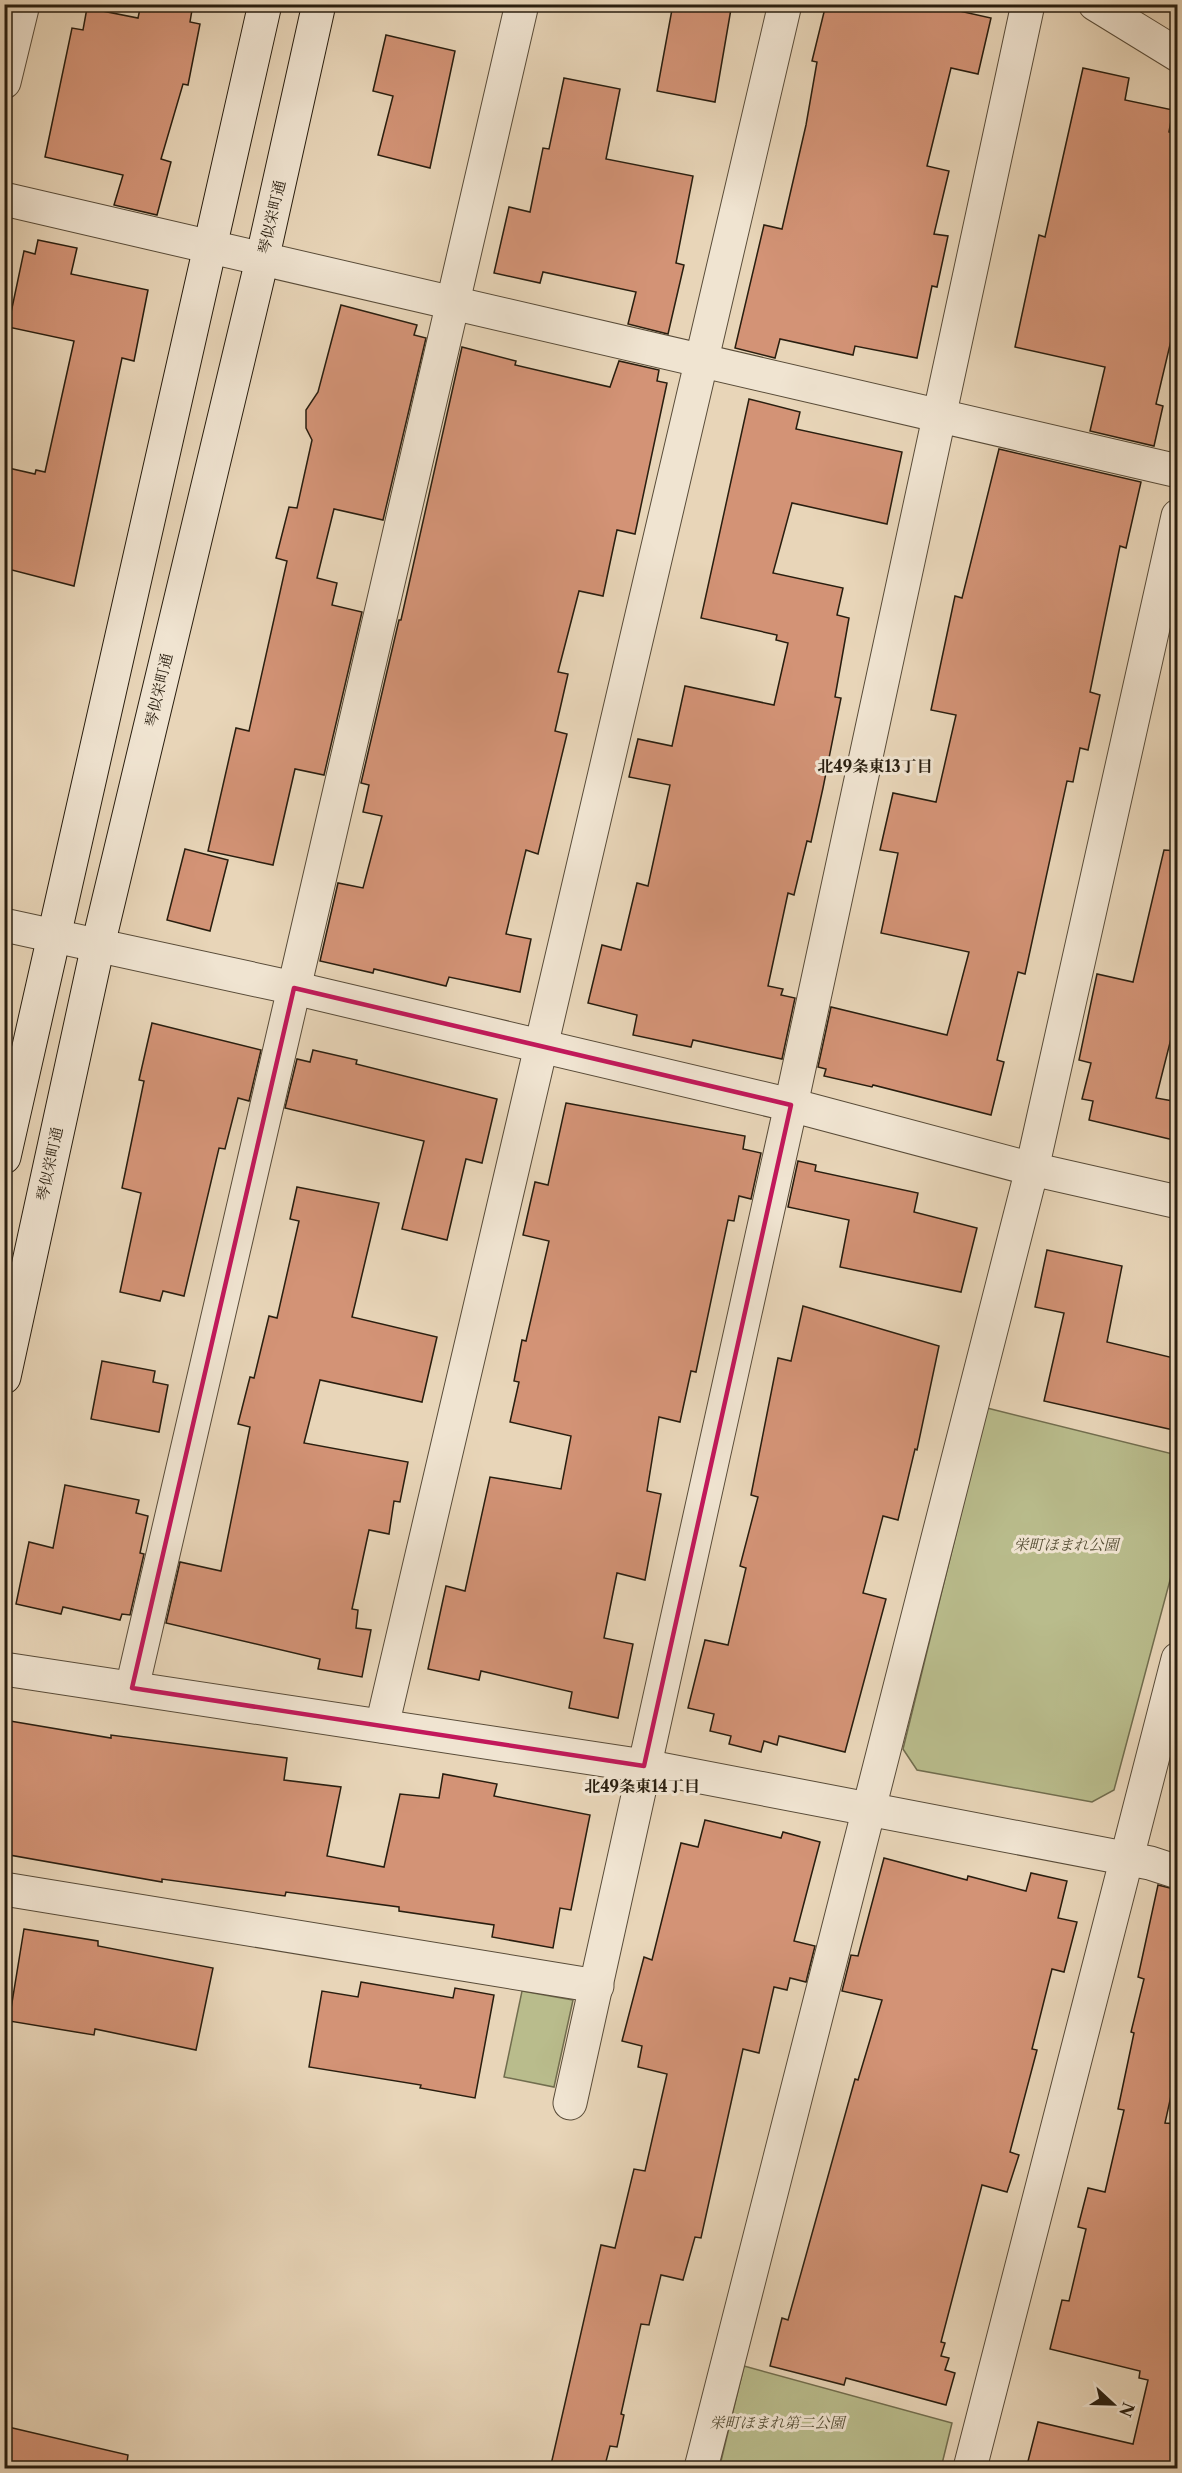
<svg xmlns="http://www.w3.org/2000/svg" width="1182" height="2473" font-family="'Libre Caslon Text','Noto Serif JP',serif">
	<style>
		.green { fill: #b9bc8c; stroke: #716d4e; stroke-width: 1.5 }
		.building { fill: #d39376; stroke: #291e0f; stroke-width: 1.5 }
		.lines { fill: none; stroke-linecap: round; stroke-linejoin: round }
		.street-casing { stroke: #594c39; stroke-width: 35 }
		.secondary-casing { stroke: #291e0f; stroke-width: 35 }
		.street { stroke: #f0e4d1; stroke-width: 33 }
		.secondary { stroke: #f0e4d1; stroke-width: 33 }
		.marked { fill: none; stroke: #c2185b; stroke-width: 4.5; stroke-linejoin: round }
		.labels { text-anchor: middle; stroke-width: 6; stroke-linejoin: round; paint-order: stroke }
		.street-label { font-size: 15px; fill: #291e0f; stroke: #f0e4d1 }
		.park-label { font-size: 15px; font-style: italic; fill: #544d34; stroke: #f0e4d1 }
		.neighbourhood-label { font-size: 16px; font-weight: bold; fill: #291e0f; stroke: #f0e4d1 }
	</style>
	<rect width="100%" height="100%" fill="#e8d5b8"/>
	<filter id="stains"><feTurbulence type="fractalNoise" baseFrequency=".00333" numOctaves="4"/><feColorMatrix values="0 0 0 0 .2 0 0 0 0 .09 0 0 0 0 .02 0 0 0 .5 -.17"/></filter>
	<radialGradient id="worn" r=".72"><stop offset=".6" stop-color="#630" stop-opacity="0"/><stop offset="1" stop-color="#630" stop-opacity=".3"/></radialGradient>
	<!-- green -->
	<g class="green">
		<polygon points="987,1408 1177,1455 1177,1554 1114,1790 1092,1802 917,1770 903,1749"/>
		<polygon points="522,1991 573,2000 554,2087 504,2077"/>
		<polygon points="744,2366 952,2423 941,2468 726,2468 721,2461"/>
	</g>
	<!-- building -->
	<g class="building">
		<polygon points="141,4 193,4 190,22 200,24 188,85 183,84 161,159 171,162 157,215 114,205 123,175 45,157 72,28 83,30 87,8 138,18"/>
		<polygon points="673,4 710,4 731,9 715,102 657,91"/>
		<polygon points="826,4 928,4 991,18 978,74 951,68 927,166 949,171 934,234 948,236 937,287 932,286 917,358 855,346 853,355 780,339 775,358 735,348 764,225 782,229 806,125 817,62 812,61"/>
		<polygon points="386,35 455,51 430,168 378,155 393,96 373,91"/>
		<polygon points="1083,68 1129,78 1125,100 1173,110 1169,132 1178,134 1178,311 1156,404 1163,406 1154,446 1090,431 1105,367 1015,347 1039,235 1045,237"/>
		<polygon points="564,78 620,89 606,159 693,176 676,263 684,265 668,334 628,324 636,292 543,272 540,283 494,273 509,207 530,212 543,148 549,149"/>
		<polygon points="38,240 77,248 71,274 148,290 134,361 122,358 74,586 4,568 4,467 35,474 36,470 45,472 74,341 8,327 24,251 35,254"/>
		<polygon points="341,305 417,325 414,335 426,338 383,520 334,509 317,578 337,583 332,605 362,612 324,775 295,769 273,865 208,851 236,728 249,731 287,561 276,558 289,507 297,508 312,440 306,428 306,410 318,392"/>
		<polygon points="462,347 516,361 515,365 610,387 619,361 659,370 657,381 667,383 635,534 617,530 603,596 579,591 558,672 568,674 555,731 567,734 538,854 526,850 506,934 531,939 520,992 449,977 446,986 374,969 373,973 320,961 338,883 363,888 382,816 363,812 369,785 361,783 399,620 401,620"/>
		<polygon points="749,399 800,412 796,429 902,452 887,524 792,503 773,573 843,588 837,615 849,618 835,697 841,698 823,788 811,842 807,841 794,895 788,893 768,986 783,989 781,995 795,998 782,1059 693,1040 691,1047 633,1035 637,1015 588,1003 602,945 621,950 637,883 648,886 670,785 629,777 638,739 672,746 685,686 774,705 788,643 776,640 777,635 701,618"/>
		<polygon points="999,449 1141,482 1126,548 1120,546 1090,692 1100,695 1088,750 1080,748 1073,782 1067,781 1025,974 1018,972 997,1060 1004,1062 991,1115 873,1085 872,1087 824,1076 826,1069 818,1067 831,1007 947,1035 969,952 881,933 898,853 880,850 893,793 936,802 956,715 931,710 955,596 962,598"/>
		<polygon points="185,849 228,860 210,931 167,920"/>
		<polygon points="1164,850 1178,851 1178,1011 1156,1098 1178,1102 1178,1141 1089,1120 1093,1101 1082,1099 1091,1063 1079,1060 1097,974 1133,982"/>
		<polygon points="152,1023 261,1050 249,1101 238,1098 225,1149 219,1148 184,1296 163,1291 160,1301 120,1292 141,1193 122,1188 144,1081 139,1080"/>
		<polygon points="313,1050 357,1060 356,1064 497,1099 482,1163 466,1159 447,1240 402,1229 424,1141 285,1108 297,1059 310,1062"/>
		<polygon points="566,1103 745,1136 743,1149 761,1153 751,1199 739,1196 734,1221 728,1220 696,1372 691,1371 680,1422 659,1417 647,1491 661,1494 645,1580 617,1573 604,1638 633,1644 618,1718 569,1708 572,1692 481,1671 479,1680 428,1669 446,1586 465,1591 490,1477 561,1489 571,1436 510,1422 519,1382 514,1381 522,1340 526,1341 549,1241 523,1235 535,1182 548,1185"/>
		<polygon points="798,1161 816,1165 815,1171 918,1193 914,1212 977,1228 961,1292 840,1267 849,1220 788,1207"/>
		<polygon points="297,1187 379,1203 352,1317 437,1337 422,1402 320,1380 304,1443 408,1462 400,1502 394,1501 389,1534 369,1530 352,1609 358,1610 356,1628 371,1630 362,1677 318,1669 320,1659 166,1623 180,1562 221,1571 250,1427 238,1424 250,1377 254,1378 269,1316 277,1318 299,1221 290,1219"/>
		<polygon points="1047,1250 1122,1266 1107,1342 1178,1359 1178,1431 1044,1401 1064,1313 1035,1307"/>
		<polygon points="803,1306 939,1346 917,1450 915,1449 898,1520 883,1516 863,1593 886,1599 845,1752 779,1736 777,1745 764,1741 761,1752 729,1744 731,1736 710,1731 714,1714 688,1708 705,1640 728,1645 746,1568 740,1566 758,1497 751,1495 778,1358 791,1361"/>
		<polygon points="102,1361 155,1371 153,1382 168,1385 159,1432 91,1419"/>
		<polygon points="65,1485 139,1500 136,1513 148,1516 140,1553 144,1554 130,1615 122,1614 120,1620 63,1607 61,1614 16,1604 29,1542 53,1548"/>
		<polygon points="10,1721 111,1738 111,1735 287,1758 284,1780 341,1787 327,1856 384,1867 400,1794 439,1798 443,1774 497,1784 494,1796 590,1815 571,1910 560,1908 553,1948 492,1937 494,1925 399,1911 399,1907 286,1892 285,1896 162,1879 162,1882 4,1854 4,1755"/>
		<polygon points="705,1820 781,1838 783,1832 820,1842 794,1941 815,1946 806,1982 790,1978 787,1990 774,1987 759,2053 743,2049 701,2238 695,2237 683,2280 661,2275 649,2325 641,2324 621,2414 624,2415 617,2447 610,2446 604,2469 550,2469 601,2245 615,2248 634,2169 645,2171 667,2074 638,2067 642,2046 622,2041 644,1957 652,1960 681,1843 698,1847"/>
		<polygon points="884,1858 967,1880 968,1876 1026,1891 1031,1873 1067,1881 1058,1918 1077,1922 1064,1972 1052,1969 1032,2049 1037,2050 1010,2152 1019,2155 1007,2192 982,2185 941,2342 945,2343 941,2356 949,2358 945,2370 955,2373 946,2405 846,2378 844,2385 770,2366 782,2318 788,2320 855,2079 858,2080 882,2000 842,1991 851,1955 858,1956"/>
		<polygon points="1158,1885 1178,1890 1178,2064 1165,2123 1178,2124 1178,2469 1026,2469 1038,2422 1133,2444 1148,2380 1139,2378 1140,2371 1050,2349 1062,2300 1069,2301 1086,2229 1078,2227 1088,2188 1105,2192 1124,2110 1118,2109 1134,2033 1131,2032 1144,1979 1138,1977"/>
		<polygon points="24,1929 98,1941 98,1946 213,1968 196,2050 95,2029 94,2035 9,2021"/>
		<polygon points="361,1982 453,1998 455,1988 494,1995 475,2098 420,2088 421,2085 309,2067 322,1991 358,1997"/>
		<polygon points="4,2426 128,2455 126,2469 4,2469"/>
	</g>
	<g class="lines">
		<defs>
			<g id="street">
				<polyline points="1095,4 1178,55"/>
				<polyline points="4,82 23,4"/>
				<polyline points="4,199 1178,471"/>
				<polyline points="4,925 294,988 791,1105 1032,1169 1178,1202"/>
				<polyline points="4,1669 644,1766 1150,1863 1178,1872"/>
				<polyline points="132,1688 522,4"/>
				<polyline points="382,1726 785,4"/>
				<polyline points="4,1889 597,1986"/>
				<polyline points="570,2103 791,1105 1028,4"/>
				<polyline points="701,2468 1032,1169 1178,516"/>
				<polyline points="970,2468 1178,1659"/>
			</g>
			<g id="secondary">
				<polyline points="4,1157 265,4"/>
				<polyline points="4,1377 98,945 262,260 319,4"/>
			</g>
		</defs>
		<!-- street casing -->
		<use href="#street" class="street-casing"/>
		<!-- secondary casing -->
		<use href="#secondary" class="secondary-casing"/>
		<!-- street -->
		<use href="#street" class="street"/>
		<!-- secondary -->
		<use href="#secondary" class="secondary"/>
	</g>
	<!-- marked area -->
	<path class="marked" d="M294 988 791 1105 644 1766 132 1688Z"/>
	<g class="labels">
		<!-- street labels -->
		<g class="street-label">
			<text transform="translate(272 217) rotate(-77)" y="5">琴似栄町通</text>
			<text transform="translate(159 690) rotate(-77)" y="5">琴似栄町通</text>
			<text transform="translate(50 1164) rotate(-78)" y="5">琴似栄町通</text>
		</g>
		<!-- park labels -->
		<g class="park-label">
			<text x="1066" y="1550">栄町ほまれ公園</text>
			<text x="777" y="2428">栄町ほまれ第二公園</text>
		</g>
		<!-- neighbourhood labels -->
		<g class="neighbourhood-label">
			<text x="875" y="772">北49条東13丁目</text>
			<text x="642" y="1792">北49条東14丁目</text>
		</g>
	</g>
	<!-- margin -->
	<rect width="1182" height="2473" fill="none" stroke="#e8d5b8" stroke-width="24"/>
	<rect x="6" y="6" width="1170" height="2461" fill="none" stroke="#291e0f" stroke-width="3"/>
	<rect x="12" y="12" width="1158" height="2449" fill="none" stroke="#291e0f" stroke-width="1.5"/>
	<!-- north arrow -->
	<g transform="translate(1113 2404) rotate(112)" stroke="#f0e4d1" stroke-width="4.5" paint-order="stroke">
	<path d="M0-4.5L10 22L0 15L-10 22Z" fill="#291e0f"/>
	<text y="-9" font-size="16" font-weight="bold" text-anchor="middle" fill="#291e0f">N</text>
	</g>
	<rect width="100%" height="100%" filter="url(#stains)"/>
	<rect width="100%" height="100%" fill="url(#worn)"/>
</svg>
